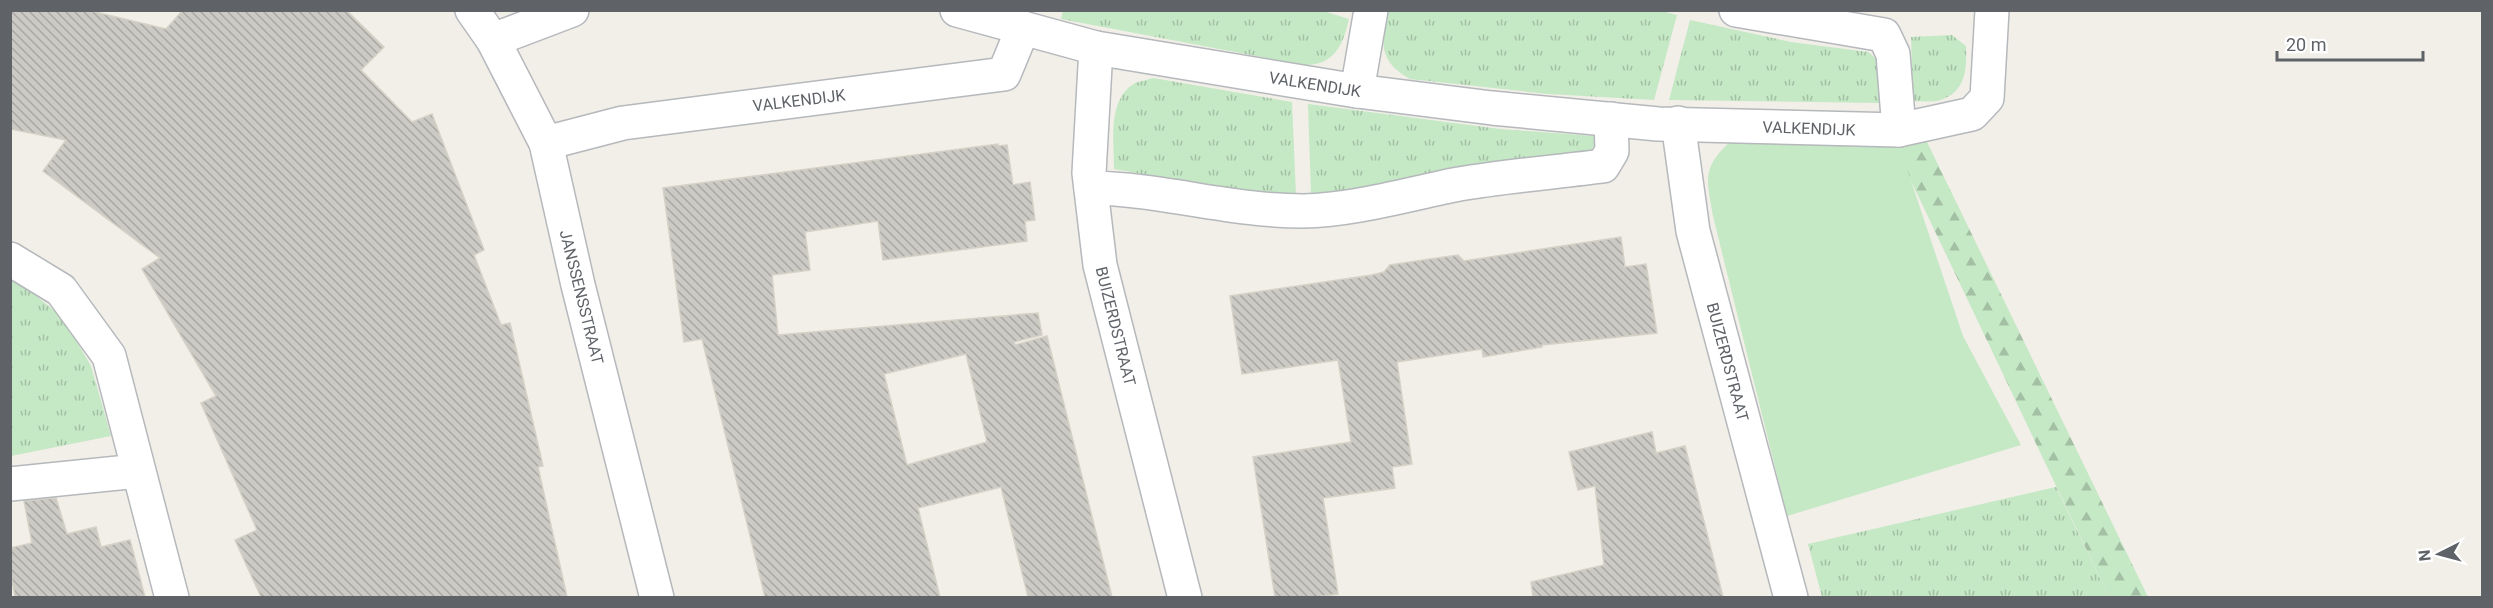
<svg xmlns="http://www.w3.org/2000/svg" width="2493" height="608" font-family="Roboto,sans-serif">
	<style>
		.grass { fill: url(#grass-tufts) }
		.forest { fill: url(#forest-firs) }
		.pitch { fill: #c5e8c5 }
		.building { fill: url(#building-back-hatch); stroke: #d6d1c6; stroke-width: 1.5; fill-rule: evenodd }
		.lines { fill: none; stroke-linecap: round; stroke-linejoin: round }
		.minor-casing { stroke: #b5b8bc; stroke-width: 36 }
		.minor { stroke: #fff; stroke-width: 33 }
		.labels { text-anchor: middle; stroke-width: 5; stroke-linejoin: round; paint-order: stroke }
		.street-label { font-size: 16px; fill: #5f6368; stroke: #fff }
	</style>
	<defs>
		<pattern id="grass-tufts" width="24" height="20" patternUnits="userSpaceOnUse" patternTransform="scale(1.5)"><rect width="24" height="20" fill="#c5e8c5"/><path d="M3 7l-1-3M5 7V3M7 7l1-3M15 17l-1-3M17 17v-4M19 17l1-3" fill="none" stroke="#a3c0a4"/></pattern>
		<pattern id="forest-firs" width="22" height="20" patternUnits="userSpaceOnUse" patternTransform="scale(1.5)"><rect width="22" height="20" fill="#c5e8c5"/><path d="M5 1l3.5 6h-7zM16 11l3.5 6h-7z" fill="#a3c0a4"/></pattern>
		<pattern id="building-back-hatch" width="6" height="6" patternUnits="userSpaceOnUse" patternTransform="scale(1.5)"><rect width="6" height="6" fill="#cccac5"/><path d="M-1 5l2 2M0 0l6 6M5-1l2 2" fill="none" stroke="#a9a8a4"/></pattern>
	</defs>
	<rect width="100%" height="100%" fill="#f1efe8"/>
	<!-- grass -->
	<g class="grass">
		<path d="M1658 10 1677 15 1654 100 1548 94 1410 79C1378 61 1381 43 1388 11Z"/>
		<path d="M1063 11 1320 10 1349 19C1343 45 1334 66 1303 65L1061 19Z"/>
		<path d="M1690 20 1791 42 1868 52C1886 63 1881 85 1880 103L1669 100Z"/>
		<path d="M1952 35 1966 46C1967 69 1966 94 1937 101 1930 102 1921 101 1913 101L1911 37Z"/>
		<path d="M1153 78 1292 102 1296 196H1265L1114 169C1114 142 1107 99 1135 83 1140 81 1148 80 1153 78Z"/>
		<polygon points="1308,104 1500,129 1594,136 1594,146 1589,153 1352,190 1311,194"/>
		<polygon points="10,274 63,318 91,366 111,436 11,456"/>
		<polygon points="2056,487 2109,597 1822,597 1808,544"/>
	</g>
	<!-- forest -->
	<polygon class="forest" points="1926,140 2148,597 2109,597 1893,143"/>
	<!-- pitch -->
	<path class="pitch" d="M1730 142H1898L1963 336 2021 445 1787 516 1713 216C1707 181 1701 168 1730 142Z"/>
	<!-- building -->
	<g class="building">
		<polygon points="10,10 87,10 166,29 183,10 346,10 384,47 361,70 412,122 432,114 484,250 474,255 501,325 510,323 543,466 538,467 567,597 261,597 235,540 257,530 201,403 216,396 142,269 160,258 43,171 66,140 10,129"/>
		<path d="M998 144V146L1007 145 1013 185 1030 182 1035 220 1025 221 1027 241 883 260 878 221 805 232 810 270 772 275 778 335 1038 313 1042 335 1014 342 1015 345 1047 336 1112 597H1028L1001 487 918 508 940 597H765L702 339 684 342 663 188ZM966 354 987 442 907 465 884 374Z"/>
		<polygon points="1621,237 1625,267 1646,264 1657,333 1542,345 1542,347 1483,357 1482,349 1397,362 1412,464 1392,467 1395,488 1323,498 1338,594 1317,597 1275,597 1253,457 1351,442 1338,360 1242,374 1230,296 1372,275 1384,272 1390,265 1430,259 1458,255 1464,261"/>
		<polygon points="1652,432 1656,453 1685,446 1723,597 1533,597 1531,582 1604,565 1595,486 1578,490 1569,452"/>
		<polygon points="56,498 67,534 96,527 101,547 130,540 145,597 15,597 10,569 10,548 32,543 24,501"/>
	</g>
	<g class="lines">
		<defs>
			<g id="minor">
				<polyline points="472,10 493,40 546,143 578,285 657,598"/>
				<polyline points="957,10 1096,48 1357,91 1492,108 1658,124 1899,130 1972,114 1987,98 1992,10"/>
				<polyline points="1736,10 1884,35 1893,54 1899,130"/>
				<polyline points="493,40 572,10"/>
				<polyline points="1096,48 1089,173 1100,265 1185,598"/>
				<polyline points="1357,91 1371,10"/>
				<polyline points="1678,123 1693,231 1791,598"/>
				<polyline points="546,143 623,123 1004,74 1023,28"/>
				<path d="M1091 188C1162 189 1231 211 1303 211 1355 210 1408 194 1459 184 1507 176 1555 172 1603 166L1612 151 1611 119"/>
				<polyline points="10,259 61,290 109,356 172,598"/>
				<polyline points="10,484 138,471"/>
			</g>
		</defs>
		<!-- minor casing -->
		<use href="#minor" class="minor-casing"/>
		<!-- minor -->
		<use href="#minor" class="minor"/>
	</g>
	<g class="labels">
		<!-- street labels -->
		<g class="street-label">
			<text transform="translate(1315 84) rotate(9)" y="6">VALKENDIJK</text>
			<text transform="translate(799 100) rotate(-7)" y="6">VALKENDIJK</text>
			<text transform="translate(1809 128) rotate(2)" y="6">VALKENDIJK</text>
			<text transform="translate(582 297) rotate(76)" y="6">JANSSENSSTRAAT</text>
			<text transform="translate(1116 326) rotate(76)" y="6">BUIZERDSTRAAT</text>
			<text transform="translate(1728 362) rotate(75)" y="6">BUIZERDSTRAAT</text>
		</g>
	</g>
	<!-- border -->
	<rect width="2493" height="608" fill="none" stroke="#5f6368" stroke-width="24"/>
	<!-- north arrow -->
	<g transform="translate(2439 554) rotate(264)" stroke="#ffffff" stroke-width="4.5" paint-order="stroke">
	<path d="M0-4.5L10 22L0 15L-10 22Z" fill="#5f6368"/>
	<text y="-9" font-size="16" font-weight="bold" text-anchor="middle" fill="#5f6368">N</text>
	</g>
	<!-- scale -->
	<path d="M2277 51v9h146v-9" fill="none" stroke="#5f6368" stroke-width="3"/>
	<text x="2286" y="51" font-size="18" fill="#5f6368" stroke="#ffffff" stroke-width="4.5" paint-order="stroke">20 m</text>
</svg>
